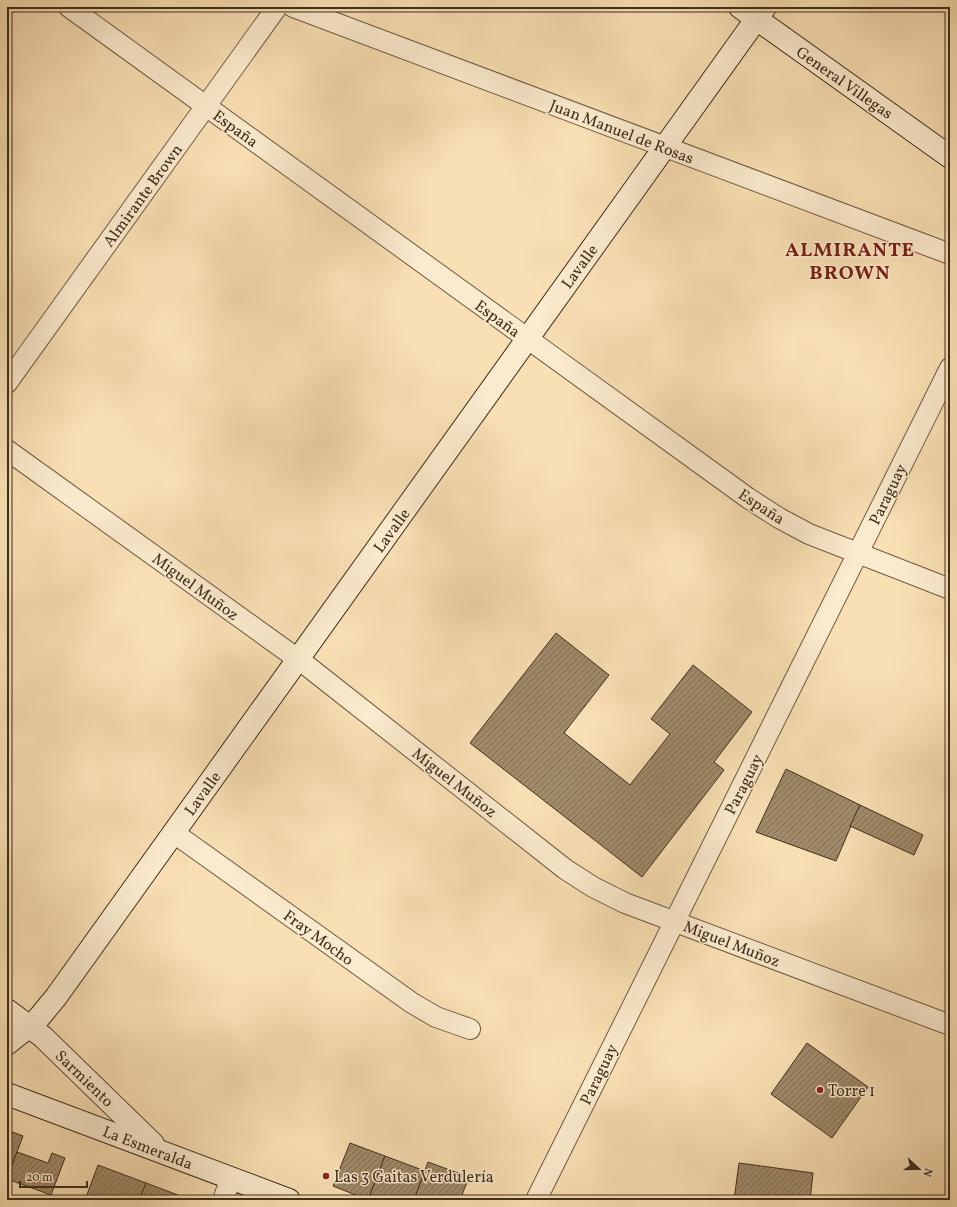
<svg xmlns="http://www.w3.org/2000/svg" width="957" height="1207" font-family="Vollkorn,serif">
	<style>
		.building { fill: url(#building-hatch); stroke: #3f2e1c }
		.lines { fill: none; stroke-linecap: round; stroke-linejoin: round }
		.street-casing { stroke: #6e5a42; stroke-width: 22 }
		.secondary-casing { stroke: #3f2e1c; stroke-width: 24 }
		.street { stroke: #fbebce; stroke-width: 20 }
		.secondary { stroke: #fbebce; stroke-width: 22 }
		.poi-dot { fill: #8f2418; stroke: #fbebce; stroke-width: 1.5 }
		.labels { text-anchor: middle; stroke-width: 3; stroke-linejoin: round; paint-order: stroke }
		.street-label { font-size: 16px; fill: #3f2e1c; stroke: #fbebce }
		.poi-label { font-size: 16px; fill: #3f2e1c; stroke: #fbebce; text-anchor: start }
		.district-label { font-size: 20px; font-weight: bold; letter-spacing: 1px; fill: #7a1f14; stroke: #fbebce }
	</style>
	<defs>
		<pattern id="building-hatch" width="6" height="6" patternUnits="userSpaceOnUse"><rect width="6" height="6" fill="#a08b6b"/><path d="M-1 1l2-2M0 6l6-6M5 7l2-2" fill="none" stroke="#847257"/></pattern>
	</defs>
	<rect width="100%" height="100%" fill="#f9e0b4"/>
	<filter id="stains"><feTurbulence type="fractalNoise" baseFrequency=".005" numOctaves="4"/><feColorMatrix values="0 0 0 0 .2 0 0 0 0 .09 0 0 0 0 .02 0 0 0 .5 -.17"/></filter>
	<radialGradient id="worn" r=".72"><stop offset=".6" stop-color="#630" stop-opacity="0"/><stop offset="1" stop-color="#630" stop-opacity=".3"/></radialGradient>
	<!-- building -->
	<g class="building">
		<polygon points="556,633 609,675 564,733 630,785 670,734 651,719 693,665 752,712 714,762 724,770 642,877 470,743"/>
		<polygon points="786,769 860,805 836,861 756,832"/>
		<polygon points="860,805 923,835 914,855 850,826"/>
		<polygon points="807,1043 868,1087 832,1138 771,1094"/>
		<polygon points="7,1130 23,1136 11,1168 7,1167"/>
		<polygon points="350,1143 385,1156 368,1200 333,1186"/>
		<polygon points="17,1152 48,1163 52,1153 65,1158 51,1195 7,1179"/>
		<polygon points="385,1156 425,1171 414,1200 368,1200"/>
		<polygon points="428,1162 469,1177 460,1200 414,1200"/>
		<polygon points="739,1163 813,1173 810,1200 734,1200"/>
		<polygon points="98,1165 146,1183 139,1200 85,1200"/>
		<polygon points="7,1167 11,1168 7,1178"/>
		<polygon points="146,1183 178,1195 181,1200 139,1200"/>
		<polygon points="568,1196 576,1200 566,1200"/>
	</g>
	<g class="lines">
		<defs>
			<g id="street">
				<polyline points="69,7 748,498 779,518 809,534 950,589"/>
				<polyline points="293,7 950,254"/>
				<polyline points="7,383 277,7"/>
				<polyline points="7,450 306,665 565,869 593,887 625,903 950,1025"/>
				<polyline points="174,833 412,1003 436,1017 470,1029"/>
				<polyline points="223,1200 231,1178"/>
				<polyline points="536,1200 950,368"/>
			</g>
			<g id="secondary">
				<polyline points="740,7 950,157"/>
				<polyline points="7,1010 43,1037 153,1144"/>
				<polyline points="7,1044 37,1020 56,997 765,7"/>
				<polyline points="7,1094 289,1200"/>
			</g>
		</defs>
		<!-- street casing -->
		<use href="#street" class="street-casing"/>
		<!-- secondary casing -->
		<use href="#secondary" class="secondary-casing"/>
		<!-- street -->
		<use href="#street" class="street"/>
		<!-- secondary -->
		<use href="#secondary" class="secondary"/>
	</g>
	<!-- markers -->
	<g class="poi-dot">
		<circle cx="820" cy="1090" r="4"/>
		<circle cx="326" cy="1176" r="4"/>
	</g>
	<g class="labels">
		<!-- street labels -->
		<g class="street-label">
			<text transform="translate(845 82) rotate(35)" y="6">General Villegas</text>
			<text transform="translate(236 128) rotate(36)" y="6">España</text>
			<text transform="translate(622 131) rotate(21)" y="6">Juan Manuel de Rosas</text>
			<text transform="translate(142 195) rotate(-54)" y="6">Almirante Brown</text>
			<text transform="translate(579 266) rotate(-54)" y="6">Lavalle</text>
			<text transform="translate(498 318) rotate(36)" y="6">España</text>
			<text transform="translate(887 494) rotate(-64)" y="6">Paraguay</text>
			<text transform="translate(762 506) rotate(33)" y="6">España</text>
			<text transform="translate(391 530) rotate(-54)" y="6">Lavalle</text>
			<text transform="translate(196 586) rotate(36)" y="6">Miguel Muñoz</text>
			<text transform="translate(455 782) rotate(38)" y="6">Miguel Muñoz</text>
			<text transform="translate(743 784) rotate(-63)" y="6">Paraguay</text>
			<text transform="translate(202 793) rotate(-54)" y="6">Lavalle</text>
			<text transform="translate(319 937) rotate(36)" y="6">Fray Mocho</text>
			<text transform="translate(732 943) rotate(21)" y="6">Miguel Muñoz</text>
			<text transform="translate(598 1074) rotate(-64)" y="6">Paraguay</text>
			<text transform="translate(85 1078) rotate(44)" y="6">Sarmiento</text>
			<text transform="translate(148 1147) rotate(21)" y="6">La Esmeralda</text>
		</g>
		<!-- poi labels -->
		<g class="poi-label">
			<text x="828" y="1096">Torre 1</text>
			<text x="334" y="1182">Las 3 Gaitas Verdulería</text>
		</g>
		<!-- district labels -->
		<g class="district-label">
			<text x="850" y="256">ALMIRANTE<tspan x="850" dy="23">BROWN</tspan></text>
		</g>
	</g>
	<!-- margin -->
	<rect width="957" height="1207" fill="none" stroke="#f9e0b4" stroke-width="24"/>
	<rect x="8" y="8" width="941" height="1191" fill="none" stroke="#3f2e1c" stroke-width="2"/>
	<rect x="12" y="12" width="933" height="1183" fill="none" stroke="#3f2e1c"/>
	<!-- north arrow -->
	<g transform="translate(919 1169) rotate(111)" stroke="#fbebce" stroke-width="3" paint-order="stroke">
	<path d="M0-3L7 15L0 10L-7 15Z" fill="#3f2e1c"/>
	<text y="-6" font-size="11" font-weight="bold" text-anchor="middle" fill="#3f2e1c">N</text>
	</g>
	<!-- scale -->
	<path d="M20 1181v6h67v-6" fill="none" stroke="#3f2e1c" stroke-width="2"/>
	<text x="26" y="1181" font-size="12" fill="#3f2e1c" stroke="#fbebce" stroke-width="3" paint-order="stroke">20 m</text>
	<rect width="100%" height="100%" filter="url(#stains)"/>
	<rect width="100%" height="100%" fill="url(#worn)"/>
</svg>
